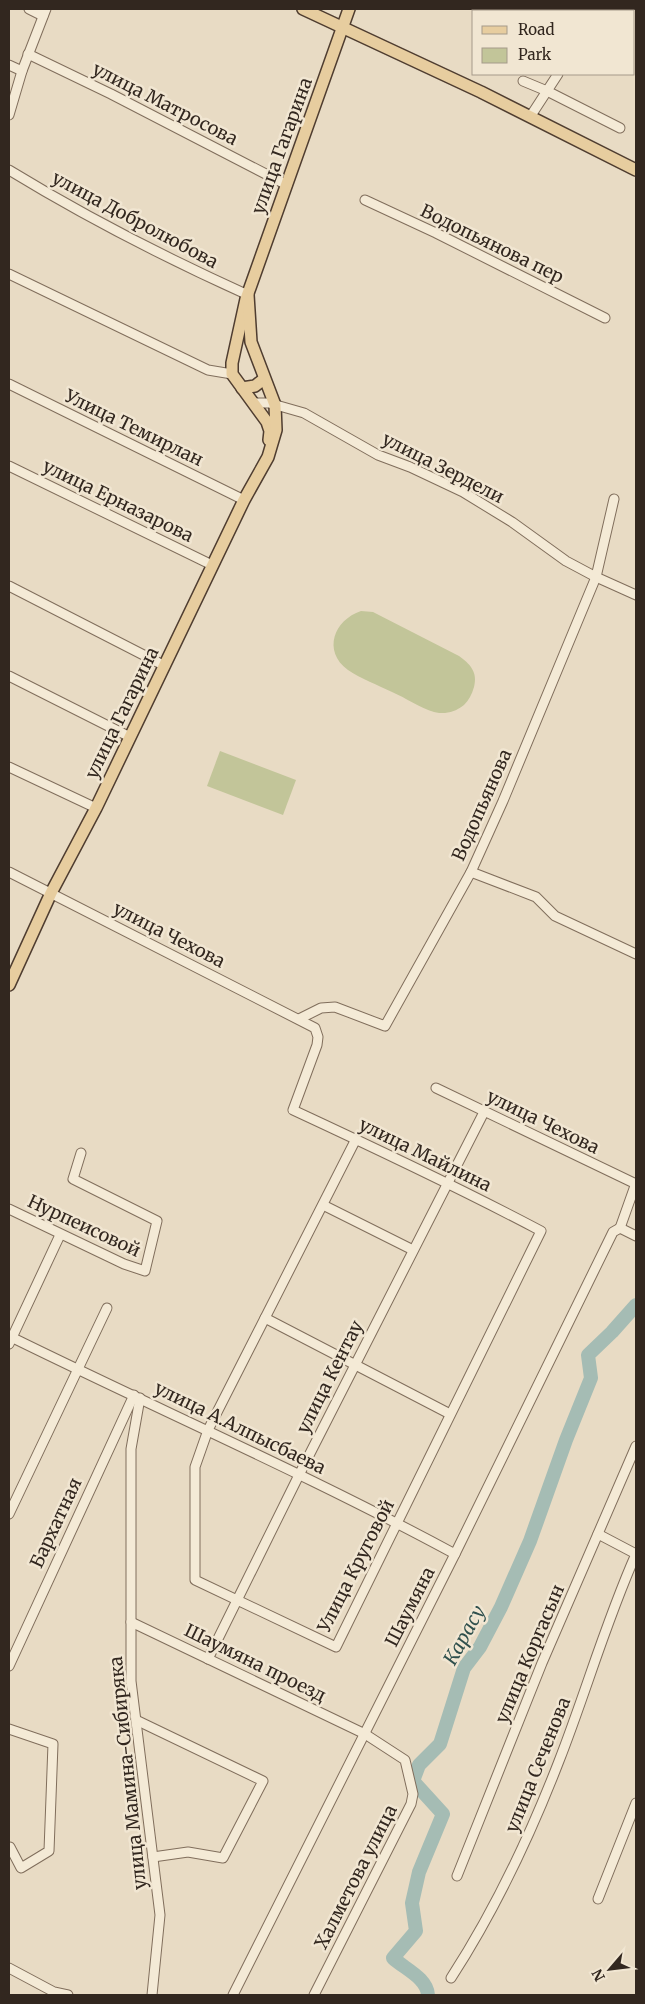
<svg xmlns="http://www.w3.org/2000/svg" width="645" height="2004" font-family="Merriweather,serif">
	<style>
		.green { fill: #c2c599 }
		.lines { fill: none; stroke-linecap: round; stroke-linejoin: round }
		.river { stroke: #a5bcb4; stroke-width: 14 }
		.minor-casing { stroke: #806e5c; stroke-width: 11 }
		.major-casing { stroke: #4f3d30; stroke-width: 14 }
		.minor { stroke: #f4ead6; stroke-width: 9 }
		.major { stroke: #e7cd9f; stroke-width: 11 }
		.labels { text-anchor: middle; stroke-width: 5; stroke-linejoin: round; paint-order: stroke }
		.street-label { font-size: 18px; fill: #32271f; stroke: #f1e6d2 }
		.water-label { font-size: 19px; font-style: italic; fill: #30504d; stroke: #f1e6d2 }
	</style>
	<rect width="100%" height="100%" fill="#e8dbc4"/>
	<!-- green -->
	<g class="green">
		<path d="M361 611 373 612 459 656C470 664 478 672 474 687 470 702 461 711 445 713 441 713 437 713 434 712 420 708 406 698 392 692 378 685 361 679 348 670 322 651 334 620 361 611Z"/>
		<polygon points="220,751 296,780 283,815 207,786"/>
	</g>
	<g class="lines">
		<!-- river -->
		<path class="river" d="M428 1995C427 1978 405 1969 393 1958L416 1931 412 1903 419 1872 443 1814 413 1781 419 1765 440 1744 464 1668 480 1647 501 1607 530 1541 566 1440 591 1378 588 1355 612 1332 636 1305"/>
		<defs>
			<g id="minor">
				<polyline points="29,9 43,16"/>
				<polyline points="28,54 111,94 287,185"/>
				<polyline points="9,65 22,71"/>
				<polyline points="523,81 547,91 620,128"/>
				<polyline points="9,115 22,71 46,9"/>
				<polyline points="530,117 558,74"/>
				<path d="M9 170C86 217 166 258 248 295"/>
				<polyline points="365,200 436,233 605,318"/>
				<polyline points="9,274 208,370 232,374"/>
				<polyline points="9,384 244,500"/>
				<polyline points="254,403 269,403 304,413 378,455 410,467 463,492 512,522 566,561 596,577 636,595"/>
				<polyline points="9,466 212,565"/>
				<polyline points="9,586 165,666"/>
				<polyline points="9,676 130,737"/>
				<polyline points="9,767 96,808"/>
				<path d="M9 872 315 1028 318 1037 317 1045 293 1110C377 1149 460 1188 541 1231L336 1647 195 1580V1467L208 1430 356 1139"/>
				<polyline points="471,872 536,897 555,916 636,954"/>
				<polyline points="299,1019 321,1008 335,1007 385,1026 471,872 503,801 596,577 614,499"/>
				<polyline points="436,1088 636,1184"/>
				<polyline points="323,1205 413,1250"/>
				<polyline points="9,1209 124,1264 145,1271 157,1221 73,1179 81,1153"/>
				<polyline points="620,1228 636,1183"/>
				<polyline points="265,1318 450,1414"/>
				<path d="M9 1336C157 1409 309 1475 455 1554"/>
				<polyline points="9,1344 60,1235"/>
				<polyline points="140,1398 131,1449 131,1681 160,1915 152,1995"/>
				<polyline points="9,1514 107,1308"/>
				<polyline points="598,1534 636,1554"/>
				<polyline points="131,1622 365,1734 405,1760 413,1794 411,1804 314,1995"/>
				<polyline points="208,1659 299,1475 484,1112"/>
				<polyline points="9,1666 134,1395"/>
				<polyline points="136,1720 263,1781 223,1858 188,1852 153,1857"/>
				<polyline points="9,1729 53,1744 49,1851 21,1868 10,1847"/>
				<polyline points="457,1876 542,1663 636,1446"/>
				<polyline points="598,1899 636,1803"/>
				<polyline points="9,1968 54,1992 68,1995"/>
				<path d="M451 1978C495 1910 530 1836 559 1761 586 1692 606 1621 636 1554"/>
				<polyline points="233,1995 455,1554 613,1232 620,1228 636,1236"/>
			</g>
			<g id="major">
				<polyline points="303,9 481,92 636,170"/>
				<polyline points="242,388 255,386 264,379"/>
				<polyline points="269,440 270,431 267,422 232,374 232,363 246,299 349,9"/>
				<polyline points="9,985 51,893 96,808 244,500 268,457 276,430 275,405 251,342 248,295"/>
			</g>
		</defs>
		<!-- minor casing -->
		<use href="#minor" class="minor-casing"/>
		<!-- major casing -->
		<use href="#major" class="major-casing"/>
		<!-- minor -->
		<use href="#minor" class="minor"/>
		<!-- major -->
		<use href="#major" class="major"/>
	</g>
	<g class="labels">
		<!-- street labels -->
		<g class="street-label">
			<text transform="translate(165 104) rotate(27)" y="6">улица Матросова</text>
			<text transform="translate(282 146) rotate(-70)" y="6">улица Гагарина</text>
			<text transform="translate(135 220) rotate(28)" y="6">улица Добролюбова</text>
			<text transform="translate(492 244) rotate(26)" y="6">Водопьянова пер</text>
			<text transform="translate(134 428) rotate(26)" y="6">Улица Темирлан</text>
			<text transform="translate(443 468) rotate(27)" y="6">улица Зердели</text>
			<text transform="translate(118 501) rotate(26)" y="6">улица Ерназарова</text>
			<text transform="translate(122 713) rotate(-64)" y="6">улица Гагарина</text>
			<text transform="translate(482 805) rotate(-66)" y="6">Водопьянова</text>
			<text transform="translate(169 935) rotate(27)" y="6">улица Чехова</text>
			<text transform="translate(543 1122) rotate(26)" y="6">улица Чехова</text>
			<text transform="translate(425 1155) rotate(26)" y="6">улица Майлина</text>
			<text transform="translate(84 1226) rotate(25)" y="6">Нурпеисовой</text>
			<text transform="translate(330 1377) rotate(-63)" y="6">улица Кентау</text>
			<text transform="translate(240 1428) rotate(26)" y="6">улица А.Алпысбаева</text>
			<text transform="translate(56 1523) rotate(-65)" y="6">Бархатная</text>
			<text transform="translate(356 1566) rotate(-63)" y="6">Улица Круговой</text>
			<text transform="translate(410 1607) rotate(-63)" y="6">Шаумяна</text>
			<text transform="translate(530 1654) rotate(-67)" y="6">улица Коргасын</text>
			<text transform="translate(255 1663) rotate(26)" y="6">Шаумяна проезд</text>
			<text transform="translate(538 1765) rotate(-68)" y="6">улица Сеченова</text>
			<text transform="translate(128 1773) rotate(-96)" y="6">улица Мамина-Сибиряка</text>
			<text transform="translate(356 1877) rotate(-63)" y="6">Халметова улица</text>
		</g>
		<!-- water labels -->
		<g class="water-label">
			<text transform="translate(464 1635) rotate(-61)" y="7">Карасу</text>
		</g>
	</g>
	<!-- border -->
	<rect width="645" height="2004" fill="none" stroke="#32271f" stroke-width="20"/>
	<!-- legend -->
	<rect x="472" y="10" width="162" height="65" fill="#f1e6d2" stroke="#a59a8a"/>
	<rect x="482" y="26" width="25" height="8" fill="#e7cd9f" stroke="#a59a8a"/>
	<text x="518" y="35" font-size="15" fill="#32271f">Road</text>
	<rect x="482" y="48" width="25" height="15" fill="#c2c599" stroke="#a59a8a"/>
	<text x="518" y="60" font-size="15" fill="#32271f">Park</text>
	<!-- north arrow -->
	<g transform="translate(610 1969) rotate(242)" stroke="#f1e6d2" stroke-width="4" paint-order="stroke">
	<path d="M0-4L9 19L0 12L-9 19Z" fill="#32271f"/>
	<text y="-8" font-size="14" font-weight="bold" text-anchor="middle" fill="#32271f">N</text>
	</g>
</svg>
